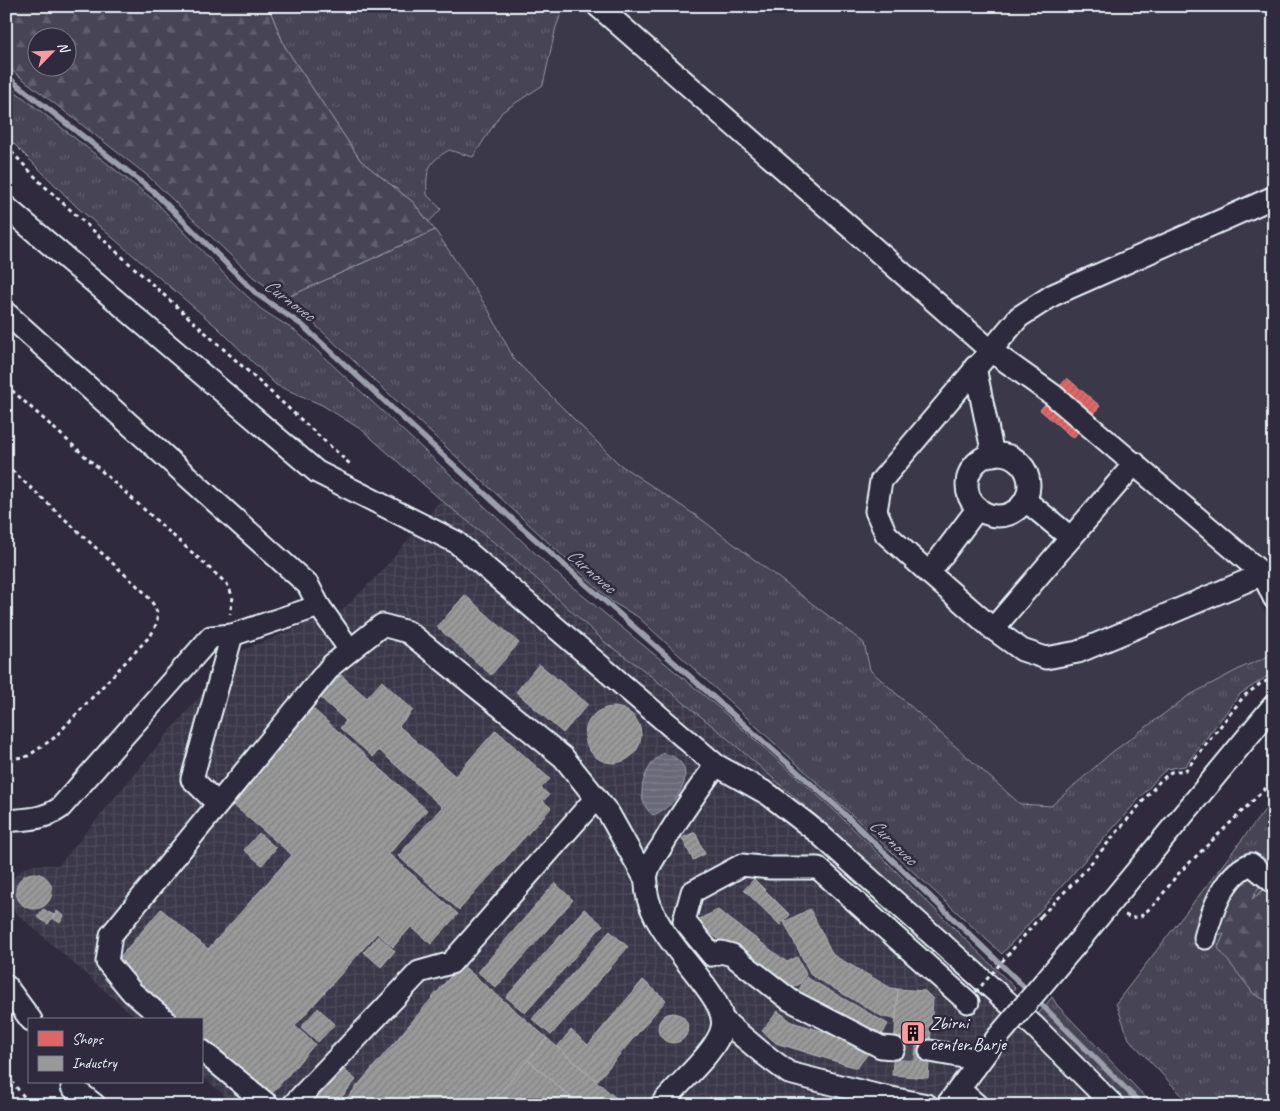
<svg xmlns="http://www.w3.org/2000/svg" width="1280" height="1111" font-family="Caveat,sans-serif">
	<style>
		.built { fill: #3b3749 }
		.industrial { fill: url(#industrial-grid) }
		.grass { fill: url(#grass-tufts); stroke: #979aa6 }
		.forest { fill: url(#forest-firs); stroke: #979aa6; fill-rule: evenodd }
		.water { fill: url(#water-rules); stroke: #9c9fab }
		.shops { fill: url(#shops-hatch); stroke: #e29092 }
		.industry { fill: url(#industry-hatch); stroke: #b1b3b6 }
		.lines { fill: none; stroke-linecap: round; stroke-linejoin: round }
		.stream { stroke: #9c9fab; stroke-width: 5.5 }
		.minor-tunnel { stroke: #4b4859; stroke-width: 21; stroke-dasharray: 21 11; stroke-linecap: butt }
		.minor-casing { stroke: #e8f1f8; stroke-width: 25 }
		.path { stroke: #e8f1f8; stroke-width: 3; stroke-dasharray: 4 4; stroke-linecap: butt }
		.minor { stroke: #2f2a3d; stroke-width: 21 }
		.minor-bridge-casing { stroke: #e8f1f8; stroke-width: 25; stroke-linecap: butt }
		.path-bridge { stroke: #e8f1f8; stroke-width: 3; stroke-dasharray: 4 4; stroke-linecap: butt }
		.minor-bridge { stroke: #2f2a3d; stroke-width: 21 }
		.labels { text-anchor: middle; stroke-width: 5; stroke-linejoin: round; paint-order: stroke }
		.poi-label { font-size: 18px; fill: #e8f1f8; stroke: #2f2a3d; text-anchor: start }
		.water-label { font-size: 19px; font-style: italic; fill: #afb4be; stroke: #2f2a3d }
	</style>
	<defs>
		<pattern id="industrial-grid" width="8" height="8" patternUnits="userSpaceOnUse" patternTransform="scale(1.25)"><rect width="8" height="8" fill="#3b3749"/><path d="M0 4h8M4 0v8" fill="none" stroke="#4e4b5b"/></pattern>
		<pattern id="grass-tufts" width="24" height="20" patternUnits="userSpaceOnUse" patternTransform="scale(1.25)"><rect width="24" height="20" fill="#464455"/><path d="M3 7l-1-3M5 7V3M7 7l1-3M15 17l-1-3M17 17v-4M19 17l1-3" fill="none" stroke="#615f6e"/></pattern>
		<pattern id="forest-firs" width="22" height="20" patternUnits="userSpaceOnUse" patternTransform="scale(1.25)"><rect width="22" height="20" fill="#464455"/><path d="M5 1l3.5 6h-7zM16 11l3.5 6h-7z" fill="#615f6e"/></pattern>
		<pattern id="water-rules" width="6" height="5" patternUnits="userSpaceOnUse" patternTransform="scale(1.25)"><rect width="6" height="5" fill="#696978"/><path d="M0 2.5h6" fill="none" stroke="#7e7f8c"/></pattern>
		<pattern id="shops-hatch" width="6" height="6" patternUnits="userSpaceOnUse" patternTransform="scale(1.25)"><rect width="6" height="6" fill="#e06666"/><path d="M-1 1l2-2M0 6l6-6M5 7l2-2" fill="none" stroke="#b25d5e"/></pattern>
		<pattern id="industry-hatch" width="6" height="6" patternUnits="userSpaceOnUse" patternTransform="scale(1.25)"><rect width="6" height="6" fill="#999"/><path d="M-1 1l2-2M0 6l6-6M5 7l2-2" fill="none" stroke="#808181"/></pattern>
	</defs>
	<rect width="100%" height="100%" fill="#2f2a3d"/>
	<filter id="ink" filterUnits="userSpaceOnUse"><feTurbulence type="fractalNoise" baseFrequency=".02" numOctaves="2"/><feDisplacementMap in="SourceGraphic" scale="10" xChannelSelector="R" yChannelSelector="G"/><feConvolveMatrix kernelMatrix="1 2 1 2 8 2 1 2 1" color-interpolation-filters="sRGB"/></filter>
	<g filter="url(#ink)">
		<!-- built -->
		<polygon class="built" points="564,6 1274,6 1274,585 1259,601 1274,629 1274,638 1263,659 1243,667 1188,696 1111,753 1051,806 1020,804 870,670 864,643 701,519 619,464 514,359 488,309 429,222 441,209 427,195 426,173 434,159 495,125 502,112 543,85 556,27"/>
		<!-- industrial -->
		<polygon class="industrial" points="441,500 515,559 607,644 641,668 720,732 828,826 1035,1018 1072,1048 1129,1105 235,1105 201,1075 201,1020 138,1020 15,912 8,894 13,879 22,869 34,865 59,865 169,732 238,652 343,609 381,572"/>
		<!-- grass -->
		<g class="grass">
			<path d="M268 6H564L556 27 543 85 502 112 473 157 449 150C427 163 426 170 427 195L441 209 429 222 413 202 361 161 285 47Z"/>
			<polygon points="6,84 155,201 230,280 261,309 297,332 564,580 711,701 833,809 1015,988 1010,994 828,826 720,732 641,668 607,644 515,559 441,500 362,430 322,405 276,385 218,328 78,208 6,136"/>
			<polygon points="435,230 488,309 514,359 619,464 701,519 864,643 870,670 1020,804 1051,806 1111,753 1188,696 1243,667 1263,659 1274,650 1274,672 1240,694 1185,766 1167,769 1161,774 1002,954 638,617 612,602 296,307 288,297"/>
			<polygon points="1274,798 1274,1105 1191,1105 1129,1039 1116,1003"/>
			<polygon points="1052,997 1057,1005 1153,1105 1129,1105 1072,1048 1035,1018"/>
		</g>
		<!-- forest -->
		<g class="forest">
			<path d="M6 6H268L285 47 361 161 413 202 435 230 288 297 273 291 253 277 148 176 6 66ZM38 38H68V68H38Z"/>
			<polygon points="1238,869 1263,880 1252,899 1263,890 1274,891 1274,1005 1254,994 1218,948 1224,934 1209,935"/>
		</g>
		<!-- water -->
		<path class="water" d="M663 753C703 762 681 805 653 815 632 800 644 765 663 753Z"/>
		<!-- shops -->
		<polygon class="shops" points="1067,378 1100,406 1073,438 1040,410"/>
		<!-- industry -->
		<g class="industry">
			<polygon points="465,595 519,643 491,675 437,627"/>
			<polygon points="539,664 588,704 563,733 516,692"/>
			<polygon points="341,675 367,698 382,681 413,710 399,726 455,776 496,730 550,779 541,788 549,795 543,801 551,808 459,910 398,856 442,807 379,750 373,757 340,728 346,721 321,698"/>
			<circle cx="613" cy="735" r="28"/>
			<polygon points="312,708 427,810 389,854 458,914 431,944 411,927 393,947 377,933 295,1026 315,1044 269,1097 201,1039 201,1020 179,1020 114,964 161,909 208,949 292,855 232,804"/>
			<polygon points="695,832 705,854 693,860 682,838"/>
			<polygon points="259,833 276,848 262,865 244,850"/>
			<circle cx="34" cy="891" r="18"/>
			<polygon points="754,879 790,915 780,925 744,890"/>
			<polygon points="555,883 573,900 496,988 478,972"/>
			<polygon points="43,909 54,915 48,924 37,917"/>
			<polygon points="584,909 603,925 525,1013 506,997"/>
			<polygon points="810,909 833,955 891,988 898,989 896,1019 883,1017 811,975 784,922"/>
			<polygon points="718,910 787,962 797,957 806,974 801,983 786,992 695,921"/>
			<polygon points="57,911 64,916 60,923 52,918"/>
			<polygon points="610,931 628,947 551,1035 532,1019"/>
			<polygon points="378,936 395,951 381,967 364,952"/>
			<polygon points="461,964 547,1038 489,1105 341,1105"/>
			<polygon points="806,977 888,1024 878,1042 796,995"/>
			<polygon points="643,980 666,1000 597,1081 557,1047 571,1030 588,1045"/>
			<polygon points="898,989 925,991 933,999 928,1078 892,1075"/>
			<polygon points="318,1008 335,1024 318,1042 301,1027"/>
			<polygon points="778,1011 792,1022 873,1047 857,1068 776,1043 762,1031"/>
			<circle cx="673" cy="1028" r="15"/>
			<polygon points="547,1038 557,1047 624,1105 580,1105 528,1060"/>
			<polygon points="528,1060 580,1105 489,1105"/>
			<polygon points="339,1065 356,1080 335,1105 315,1105 309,1100"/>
			<polygon points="710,1097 718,1105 703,1105"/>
		</g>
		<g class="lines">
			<!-- stream -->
			<polyline class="stream" points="6,76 154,192 258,295 302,325 509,516 836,806 1016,979 1142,1105"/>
			<!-- minor-tunnel -->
			<polyline class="minor-tunnel" points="894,1048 930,1051"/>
			<defs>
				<g id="minor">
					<polyline points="598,6 990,350 1053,395 1263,574 1274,570"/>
					<polyline points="1274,197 1053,295 1019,317 881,481 876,511 886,534 929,573 993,629 1022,650 1046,658 1078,652 1263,574 1274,598"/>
					<polyline points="6,207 317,472 456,542 716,765 768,794 816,831 1033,1025 1113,1105"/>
					<polyline points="6,313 308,585 319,606"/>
					<polyline points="975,367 993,455"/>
					<circle cx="998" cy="485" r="31"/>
					<polyline points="1025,500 1071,538"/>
					<polyline points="929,573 978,508"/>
					<polyline points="993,629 1135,463"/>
					<polyline points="218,804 192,779 232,635"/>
					<path d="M6 821C26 819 43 820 60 808L211 637 232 635 319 606 350 650"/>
					<path d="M1205 938C1211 913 1224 874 1251 864L1274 883"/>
					<polyline points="1073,948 1274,705"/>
					<polyline points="6,986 31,1020"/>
					<polyline points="165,1020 132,992 107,962 111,935 332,665 382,625 408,632 563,757 609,814 647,882"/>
					<polyline points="723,1020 761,1052 789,1073 876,1095 927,1105"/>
					<polyline points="894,1048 881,1047 790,1000 732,955 721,952 712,955 684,921 692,892 742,865 770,868 818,868 968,1002"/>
					<polyline points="201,1050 268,1105"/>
					<polyline points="930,1051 980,1060"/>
					<polyline points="72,1087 95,1105"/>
					<polyline points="960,1090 977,1105"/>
					<polyline points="293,1105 419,972 451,963 596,798"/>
					<path d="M661 1105C677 1084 717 1052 722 1028 731 989 627 924 649 867 653 859 658 852 663 844 679 816 697 791 716 765"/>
					<polyline points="947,1105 997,1038"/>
				</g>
			</defs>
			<!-- minor casing -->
			<use href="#minor" class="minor-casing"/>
			<!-- path -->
			<g class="path">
				<polyline points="6,146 42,184 351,465"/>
				<polyline points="6,385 227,584 233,597 230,614"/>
				<path d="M6 465 145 593C158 610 162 615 151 635L54 738 28 756 6 760"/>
				<polyline points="1125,915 1132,918 1141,916 1156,903 1177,875 1274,780"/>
				<polyline points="1041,916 1080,876 1160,781 1171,772 1186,770 1244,696 1260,684 1274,678"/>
				<polyline points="6,1075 31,1105"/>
			</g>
			<!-- minor -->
			<use href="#minor" class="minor"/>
			<defs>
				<polyline id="minor-bridge" points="997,1038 1073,948"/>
			</defs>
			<!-- minor-bridge casing -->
			<use href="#minor-bridge" class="minor-bridge-casing"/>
			<!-- path-bridge -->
			<polyline class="path-bridge" points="976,992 1041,916"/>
			<!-- minor-bridge -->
			<use href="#minor-bridge" class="minor-bridge"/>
		</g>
	</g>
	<!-- icons -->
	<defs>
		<symbol id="building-square" viewBox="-11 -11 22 22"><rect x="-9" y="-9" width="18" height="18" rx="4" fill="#ff9aa2" stroke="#2f2a3d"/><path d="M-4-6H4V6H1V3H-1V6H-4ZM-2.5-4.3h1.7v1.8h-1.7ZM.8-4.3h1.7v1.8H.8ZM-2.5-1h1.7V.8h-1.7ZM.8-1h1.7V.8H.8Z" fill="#111"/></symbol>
	</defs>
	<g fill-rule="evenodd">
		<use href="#building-square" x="899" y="1019" width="28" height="28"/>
	</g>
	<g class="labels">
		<!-- poi labels -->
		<g class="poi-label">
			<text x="930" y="1029">Zbirni<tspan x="930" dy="21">center Barje</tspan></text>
		</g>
		<!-- water labels -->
		<g class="water-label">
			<text transform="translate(290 299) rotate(37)" y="7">Curnovec</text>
			<text transform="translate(592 570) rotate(41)" y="7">Curnovec</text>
			<text transform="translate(894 841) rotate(44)" y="7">Curnovec</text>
		</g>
	</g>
	<!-- margin -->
	<rect width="1280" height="1111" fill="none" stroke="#2f2a3d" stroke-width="25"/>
	<rect x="12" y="12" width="1255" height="1086" fill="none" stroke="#e8f1f8" stroke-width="2" filter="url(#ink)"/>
	<!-- legend -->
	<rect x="28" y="1018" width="175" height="65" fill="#2f2a3d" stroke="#797a88"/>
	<rect x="38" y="1031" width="25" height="15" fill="#e06666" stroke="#797a88"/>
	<text x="72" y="1044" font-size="15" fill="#e8f1f8">Shops</text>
	<rect x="38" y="1056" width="25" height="15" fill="#999999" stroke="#797a88"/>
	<text x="72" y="1068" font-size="15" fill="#e8f1f8">Industry</text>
	<!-- north arrow -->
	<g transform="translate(52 52) rotate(66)"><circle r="24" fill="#2f2a3d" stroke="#797a88"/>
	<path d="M0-4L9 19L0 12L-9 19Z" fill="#ff9aa2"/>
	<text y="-8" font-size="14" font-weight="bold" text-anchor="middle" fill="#e8f1f8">N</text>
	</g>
</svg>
